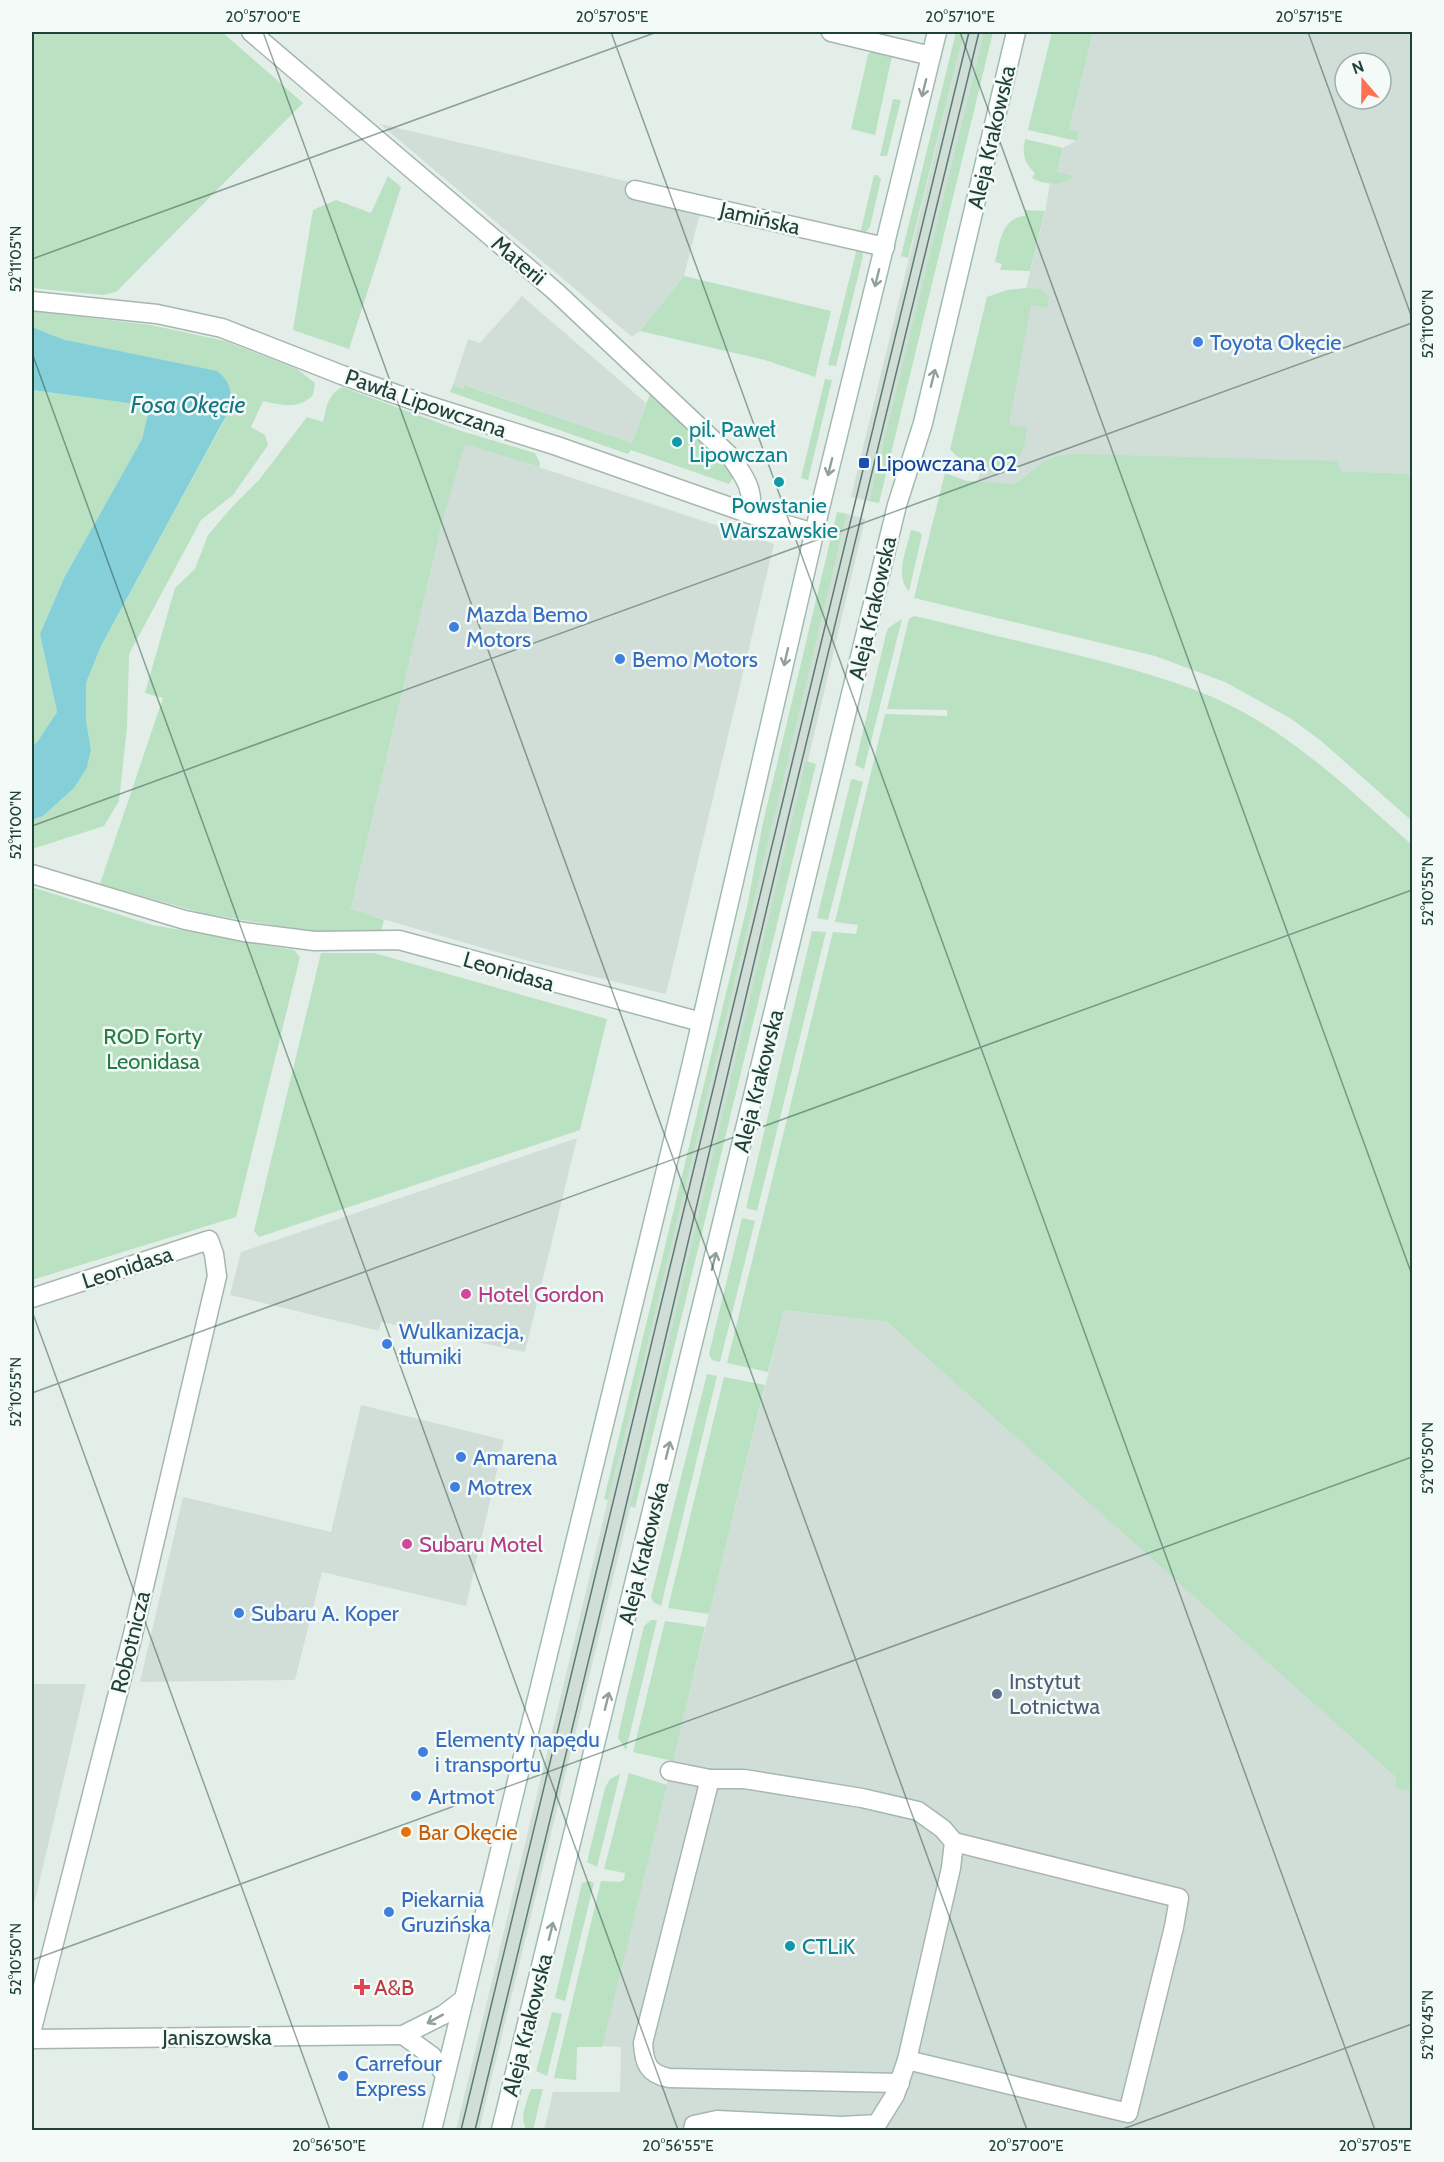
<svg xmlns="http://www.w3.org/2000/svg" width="1444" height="2162" font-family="Cabin,sans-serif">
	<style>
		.built { fill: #d1ded7; fill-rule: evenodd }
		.green { fill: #b9e1c2 }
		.water { fill: #85d0d8 }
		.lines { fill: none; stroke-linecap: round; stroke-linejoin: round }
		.street-casing { stroke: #a5b7af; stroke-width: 21 }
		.secondary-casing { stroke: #a0bbb0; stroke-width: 21 }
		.street { stroke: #fff; stroke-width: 18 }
		.secondary { stroke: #fff; stroke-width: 18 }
		.tram { stroke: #5b7d72; stroke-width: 1.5 }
		.oneway { stroke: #90a09b }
		.ticks { fill: none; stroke: #204137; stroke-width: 1.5; stroke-opacity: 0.45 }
		.shop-dot { fill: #3f7fe0; stroke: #f4faf7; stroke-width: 2 }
		.culture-dot { fill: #0f9aa8; stroke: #f4faf7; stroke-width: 2 }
		.transit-dot { fill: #1a4fb4; stroke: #f4faf7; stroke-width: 2 }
		.hotel-dot { fill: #d1479c; stroke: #f4faf7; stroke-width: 2 }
		.service-dot { fill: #5c6f8a; stroke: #f4faf7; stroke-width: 2 }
		.food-dot { fill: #e8710a; stroke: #f4faf7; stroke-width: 2 }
		.health-dot { fill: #e0444e; stroke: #f4faf7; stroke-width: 2 }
		.labels { text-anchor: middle; stroke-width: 5; stroke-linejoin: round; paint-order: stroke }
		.street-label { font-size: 22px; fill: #204137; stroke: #f4faf7 }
		.shop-label { font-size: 22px; fill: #366cbe; stroke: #f4faf7; text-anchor: start }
		.culture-label { font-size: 22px; fill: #0d838f; stroke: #f4faf7; text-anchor: start }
		.transit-label { font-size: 22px; fill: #164399; stroke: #f4faf7; text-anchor: start }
		.park-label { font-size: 22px; fill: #267d43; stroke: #f4faf7 }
		.hotel-label { font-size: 22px; fill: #b23c85; stroke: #f4faf7; text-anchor: start }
		.service-label { font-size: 22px; fill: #4e5e75; stroke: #f4faf7; text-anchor: start }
		.food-label { font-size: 22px; fill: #c56008; stroke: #f4faf7; text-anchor: start }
		.health-label { font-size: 22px; fill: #be3a42; stroke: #f4faf7; text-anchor: start }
		.water-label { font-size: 24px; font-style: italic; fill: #147784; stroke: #f4faf7 }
		.neatline { fill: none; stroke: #204137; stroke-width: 2 }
		.ticks-label { font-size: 15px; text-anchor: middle; fill: #204137 }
	</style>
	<rect width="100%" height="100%" fill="#e3eee8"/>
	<!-- built -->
	<g class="built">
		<polygon points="964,32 984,32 869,501 851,497"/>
		<path d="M1093 32H1412V474L1341 471 1045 490 977 487 981 465 1006 466 1015 462 1001 426 1026 288 1045 213 1050 183H1062L1073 176 1057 173 1063 148 1077 140 1079 132 1069 129ZM1345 63H1381V99H1345Z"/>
		<polygon points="380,124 630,182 628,195 700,213 684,276 640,331 632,337"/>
		<polygon points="522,296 646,403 632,443 466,385 464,389 453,385 468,339 480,343"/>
		<polygon points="465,443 774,544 666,994 525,960 351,910 443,519"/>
		<polygon points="847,514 865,519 661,1381 479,2130 456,2130 608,1500 640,1376"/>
		<polygon points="577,1138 525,1352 381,1322 379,1331 230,1295 241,1252"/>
		<polygon points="784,1310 887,1322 1396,1776 1412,1664 1412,2130 544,2130 553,2092 620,2092 621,2047 602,2046"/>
		<polygon points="361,1405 504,1440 466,1606 322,1572 295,1680 140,1682 183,1497 331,1532"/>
		<polygon points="32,1684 86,1684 32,1913"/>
	</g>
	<!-- green -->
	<g class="green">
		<polygon points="32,32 222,32 303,103 116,292 103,295 32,288"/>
		<polygon points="956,32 964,32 908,258 901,256"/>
		<polygon points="984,32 993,32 879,503 869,501"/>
		<polygon points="1052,32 1093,32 1069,129 1079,132 1077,141 1028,130"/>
		<polygon points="872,49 879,50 892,56 875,135 851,129 868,55"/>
		<polygon points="893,99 901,100 887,156 880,156"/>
		<path d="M1025 139 1063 148 1057 172 1074 176C1063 187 1045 185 1032 178L1035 173C1024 163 1022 154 1025 139Z"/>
		<polygon points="874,175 877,175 881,179 870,227 867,231 860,234"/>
		<polygon points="388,176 401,187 349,349 293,330 313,210 336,200 371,213"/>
		<path d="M1025 210 1045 211 1030 271 1000 270 1002 264 995 262C1000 243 1001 218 1025 216Z"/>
		<polygon points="857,248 862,251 863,256 836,366 828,365"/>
		<polygon points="684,276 831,311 815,377 765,360 640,331"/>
		<path d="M1026 288 1040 289 1049 297 1047 308 1031 305 1009 424 1027 428C1025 438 1025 452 1018 459 1004 474 961 466 950 449L987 297 1007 290Z"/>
		<path d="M32 311 151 325 225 341 297 369 315 383 313 395C299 410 281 405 263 401L251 427 265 435 268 445 233 495 201 520 129 654 127 727 119 801 104 826 32 849V820L43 816 74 788 87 768 91 750 86 720V683L101 646 225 419 65 340 32 327Z"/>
		<polygon points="825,379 832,380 808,480 801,478"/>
		<polygon points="453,385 463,389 465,385 632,443 651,391 724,462 734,476 729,484 631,450 628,454 450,392"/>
		<path d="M342 387 461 431 535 453 540 463 539 467 465 444 443 519 351 909 384 920 381 932 309 933 288 931 273 925 202 913 100 884 163 698 145 693 175 588 195 569 208 535 232 507 259 480 307 417 323 422C327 407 327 395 342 387Z"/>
		<polygon points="32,390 150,406 142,439 64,578 40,634 57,712 37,742 32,746"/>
		<path d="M1076 454 1338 461 1341 471 1412 474V821L1320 740 1290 718 1225 682 1155 656 914 598 945 473 967 481 1013 484C1021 481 1027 475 1034 469 1046 459 1060 454 1076 454Z"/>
		<polygon points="837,512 847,514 640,1376 608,1500 604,1499 748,902 762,827"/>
		<path d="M911 530 919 532 922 535 909 591C894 575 907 549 911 530Z"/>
		<path d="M914 616C966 628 1017 641 1069 653 1129 668 1190 683 1245 713 1307 748 1359 798 1412 845V1791L1395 1788 1396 1777 887 1322 784 1310 768 1372 727 1363 833 932 856 934 858 925 835 922 885 714 947 716V710L887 709 909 619Z"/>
		<polygon points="902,619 864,769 855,765 886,634 888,628"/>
		<polygon points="806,761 816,764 635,1508 630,1506"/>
		<polygon points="853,779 863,782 828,920 817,918 851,780"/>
		<polygon points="32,887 152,925 294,950 300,957 236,1217 32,1280"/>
		<polygon points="812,931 826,932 757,1211 746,1208"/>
		<polygon points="321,953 374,953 607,1019 580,1130 259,1237 254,1231"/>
		<polygon points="742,1218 755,1221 720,1362 712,1360 709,1354"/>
		<polygon points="707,1374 717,1376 661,1606 653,1602 651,1597"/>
		<polygon points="724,1377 765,1385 709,1614 668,1608"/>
		<polygon points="651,1620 657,1620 626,1750 618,1738 620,1727 644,1626"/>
		<polygon points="665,1621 705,1627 673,1761 633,1752"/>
		<polygon points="629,1773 667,1785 602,2047 577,2047 576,2080 554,2078 601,1881 620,1882 624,1880 625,1873 604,1869"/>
		<polygon points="620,1774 597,1867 587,1862 605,1788 610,1779"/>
		<polygon points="590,1881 594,1883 565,2001 555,1998 582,1883"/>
		<polygon points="552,2012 562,2014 547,2076 536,2071"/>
		<path d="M532 2089H543L533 2130H527C519 2119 526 2104 530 2091Z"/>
	</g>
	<!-- water -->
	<path class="water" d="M32 327 65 340 217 371C236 387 231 396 225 418L101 646 86 683V720L91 750 87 768 74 788 43 816 32 820V746L37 742 57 712 40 634 64 578 142 439 150 406 32 390Z"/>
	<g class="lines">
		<defs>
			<g id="street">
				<path d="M251 32 555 291 731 457C744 476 755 490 750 514"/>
				<polyline points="831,32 931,56"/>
				<polyline points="635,190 885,247"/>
				<polyline points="32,301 157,314 222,328 342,375 424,404 557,446 750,514 814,533"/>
				<polyline points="32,874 185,920 244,932 314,941 399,940 701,1022"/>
				<polyline points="32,1298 209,1240 214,1254 217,1276 132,1638 32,2029"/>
				<polyline points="670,1771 710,1779 744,1779 862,1798 918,1811 943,1829 954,1842 1179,1898 1174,1927 1128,2113 907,2060"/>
				<path d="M710 1779 643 2043C644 2063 648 2074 669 2078L900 2083"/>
				<polyline points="403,2035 432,2056 445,2075"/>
				<polyline points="32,2039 403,2035 443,2015 464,1999"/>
				<polyline points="693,2130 694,2125 717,2120 842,2126 877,2124 895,2095 907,2060 951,1868 954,1842"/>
			</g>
			<g id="secondary">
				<polyline points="432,2130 691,1067 820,508 937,32"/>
				<polyline points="501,2130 897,505 923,423 1016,32"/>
			</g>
		</defs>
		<!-- street casing -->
		<use href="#street" class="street-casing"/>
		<!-- secondary casing -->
		<use href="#secondary" class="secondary-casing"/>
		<!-- street -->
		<use href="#street" class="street"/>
		<!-- secondary -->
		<use href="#secondary" class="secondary"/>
		<!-- tram -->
		<g class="tram">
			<polyline points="461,2130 969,32"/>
			<polyline points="475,2130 624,1514 790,810 979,32"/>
		</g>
	</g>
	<!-- one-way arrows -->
	<defs><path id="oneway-shaft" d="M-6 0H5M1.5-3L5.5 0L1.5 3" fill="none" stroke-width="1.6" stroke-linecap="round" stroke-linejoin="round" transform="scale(1.5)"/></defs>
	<g class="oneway">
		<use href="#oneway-shaft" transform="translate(924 88) rotate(104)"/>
		<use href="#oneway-shaft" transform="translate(877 278) rotate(104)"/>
		<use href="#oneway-shaft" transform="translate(933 378) rotate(-76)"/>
		<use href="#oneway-shaft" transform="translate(830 467) rotate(104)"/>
		<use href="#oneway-shaft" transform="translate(786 657) rotate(103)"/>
		<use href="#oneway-shaft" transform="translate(714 1261) rotate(-76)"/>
		<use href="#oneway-shaft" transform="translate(668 1450) rotate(-76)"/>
		<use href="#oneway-shaft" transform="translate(607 1701) rotate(-76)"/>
		<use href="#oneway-shaft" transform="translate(551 1931) rotate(-76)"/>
		<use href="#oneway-shaft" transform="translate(435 2019) rotate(151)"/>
	</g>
	<!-- ticks -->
	<path class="ticks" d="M263 32 1027 2130M611 32 1375 2130M960 32 1412 1275M1308 32 1412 318M32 259 657 32M32 353 678 2130M32 826 1412 323M32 1311 330 2130M32 1393 1412 890M32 1960 1412 1457M1120 2130 1412 2024"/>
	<!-- markers -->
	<g class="shop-dot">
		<circle cx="1198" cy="342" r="6"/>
		<circle cx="454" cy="627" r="6"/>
		<circle cx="620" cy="659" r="6"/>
		<circle cx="387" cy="1344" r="6"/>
		<circle cx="461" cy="1457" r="6"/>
		<circle cx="455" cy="1487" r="6"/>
		<circle cx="239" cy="1613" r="6"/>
		<circle cx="423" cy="1752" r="6"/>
		<circle cx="416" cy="1796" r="6"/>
		<circle cx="389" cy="1912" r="6"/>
		<circle cx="343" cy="2076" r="6"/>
	</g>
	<g class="culture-dot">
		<circle cx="677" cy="442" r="6"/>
		<circle cx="779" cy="482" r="6"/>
		<circle cx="790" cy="1946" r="6"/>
	</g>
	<rect class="transit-dot" x="858" y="457" width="12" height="12" rx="3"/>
	<g class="hotel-dot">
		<circle cx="466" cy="1294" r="6"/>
		<circle cx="407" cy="1544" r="6"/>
	</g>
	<circle class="service-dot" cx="997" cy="1694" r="6"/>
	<circle class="food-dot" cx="406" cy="1832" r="6"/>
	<path class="health-dot" d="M359 1978h6v6h6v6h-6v6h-6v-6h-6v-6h6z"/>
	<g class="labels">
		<!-- street labels -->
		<g class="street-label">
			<text transform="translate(991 137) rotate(-77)" y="8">Aleja Krakowska</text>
			<text transform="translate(760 218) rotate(13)" y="8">Jamińska</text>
			<text transform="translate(519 260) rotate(40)" y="8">Materii</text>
			<text transform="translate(426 403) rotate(19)" y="8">Pawła Lipowczana</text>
			<text transform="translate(872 608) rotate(-77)" y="8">Aleja Krakowska</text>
			<text transform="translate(509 971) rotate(16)" y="8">Leonidasa</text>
			<text transform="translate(758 1081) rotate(-76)" y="8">Aleja Krakowska</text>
			<text transform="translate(127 1267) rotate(-18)" y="8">Leonidasa</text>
			<text transform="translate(643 1553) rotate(-76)" y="8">Aleja Krakowska</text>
			<text transform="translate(130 1642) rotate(-76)" y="8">Robotnicza</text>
			<text transform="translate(527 2025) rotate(-76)" y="8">Aleja Krakowska</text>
			<text x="217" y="2045">Janiszowska</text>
		</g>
		<!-- shop labels -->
		<g class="shop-label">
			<text x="1210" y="350">Toyota Okęcie</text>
			<text x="466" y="622">Mazda Bemo<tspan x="466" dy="25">Motors</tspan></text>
			<text x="632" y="667">Bemo Motors</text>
			<text x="399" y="1339">Wulkanizacja,<tspan x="399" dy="25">tłumiki</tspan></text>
			<text x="473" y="1465">Amarena</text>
			<text x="467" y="1495">Motrex</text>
			<text x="251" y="1621">Subaru A. Koper</text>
			<text x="435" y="1747">Elementy napędu<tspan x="435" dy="25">i transportu</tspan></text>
			<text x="428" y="1804">Artmot</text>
			<text x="401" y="1907">Piekarnia<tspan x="401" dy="25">Gruzińska</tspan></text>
			<text x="355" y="2071">Carrefour<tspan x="355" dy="25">Express</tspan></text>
		</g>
		<!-- culture labels -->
		<g class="culture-label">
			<text x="689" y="437">pil. Paweł<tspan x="689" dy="25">Lipowczan</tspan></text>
			<text x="779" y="513" text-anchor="middle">Powstanie<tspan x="779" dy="25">Warszawskie</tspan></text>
			<text x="802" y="1954">CTLiK</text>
		</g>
		<!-- transit labels -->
		<g class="transit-label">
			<text x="876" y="471">Lipowczana 02</text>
		</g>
		<!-- park labels -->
		<g class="park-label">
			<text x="153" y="1044">ROD Forty<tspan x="153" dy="25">Leonidasa</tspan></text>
		</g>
		<!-- hotel labels -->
		<g class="hotel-label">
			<text x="478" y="1302">Hotel Gordon</text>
			<text x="419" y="1552">Subaru Motel</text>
		</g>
		<!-- service labels -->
		<g class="service-label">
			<text x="1009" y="1689">Instytut<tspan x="1009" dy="25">Lotnictwa</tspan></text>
		</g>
		<!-- food labels -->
		<g class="food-label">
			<text x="418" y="1840">Bar Okęcie</text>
		</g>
		<!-- health labels -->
		<g class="health-label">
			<text x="374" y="1995">A&amp;B</text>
		</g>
		<!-- water labels -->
		<g class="water-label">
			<text x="188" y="413">Fosa Okęcie</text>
		</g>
	</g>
	<!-- border -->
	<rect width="1444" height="2162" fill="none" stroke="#f4faf7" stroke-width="66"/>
	<!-- north arrow -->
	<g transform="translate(1363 81) rotate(340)"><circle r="28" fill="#f4faf7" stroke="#9fb0aa" stroke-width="1.5"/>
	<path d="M0-4.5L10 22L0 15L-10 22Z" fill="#ff7150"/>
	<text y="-9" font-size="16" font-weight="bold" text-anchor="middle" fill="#204137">N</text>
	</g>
	<rect x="33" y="33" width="1378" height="2096" class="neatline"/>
	<g class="ticks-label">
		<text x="263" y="22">20°57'00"E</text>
		<text x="612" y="22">20°57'05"E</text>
		<text x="960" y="22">20°57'10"E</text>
		<text x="1309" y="22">20°57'15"E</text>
		<text transform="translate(16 259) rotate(-90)" y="5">52°11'05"N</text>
		<text transform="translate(1428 324) rotate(-90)" y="5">52°11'00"N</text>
		<text transform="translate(16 825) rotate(-90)" y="5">52°11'00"N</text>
		<text transform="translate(1428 891) rotate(-90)" y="5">52°10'55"N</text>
		<text transform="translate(16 1392) rotate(-90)" y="5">52°10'55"N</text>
		<text transform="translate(1428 1458) rotate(-90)" y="5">52°10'50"N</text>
		<text transform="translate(16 1959) rotate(-90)" y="5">52°10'50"N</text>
		<text transform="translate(1428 2025) rotate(-90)" y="5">52°10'45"N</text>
		<text x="329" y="2151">20°56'50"E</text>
		<text x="678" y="2151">20°56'55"E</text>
		<text x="1026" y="2151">20°57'00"E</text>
		<text x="1375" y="2151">20°57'05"E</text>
	</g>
</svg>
